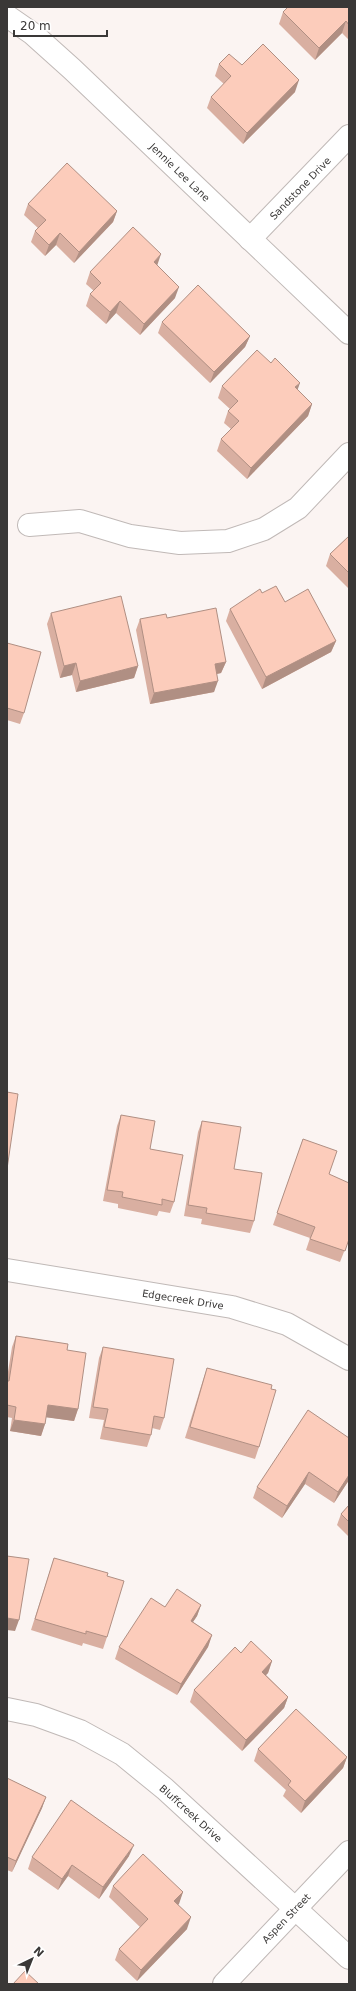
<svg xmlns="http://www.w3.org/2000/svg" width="356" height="1991" font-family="'DejaVu Sans',sans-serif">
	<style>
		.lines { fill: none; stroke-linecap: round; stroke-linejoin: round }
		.street-casing { stroke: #c0b9b7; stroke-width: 24 }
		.secondary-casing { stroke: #c0b9b7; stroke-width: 24 }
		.street { stroke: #fff; stroke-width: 22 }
		.secondary { stroke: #fff; stroke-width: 22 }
		.wall { fill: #d9afa1 }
		.shaded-wall { fill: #b08f83 }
		.building { fill: #fcccbb; stroke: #b08f83 }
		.labels { text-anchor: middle; stroke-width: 3; stroke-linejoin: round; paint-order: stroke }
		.street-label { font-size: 10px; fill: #3a3837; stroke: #fff }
	</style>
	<rect width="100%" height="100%" fill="#fbf4f2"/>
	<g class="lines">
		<defs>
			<g id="street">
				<polyline points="250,239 349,136"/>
				<polyline points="29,525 80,521 130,536 180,543 228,541 264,529 298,508 349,454"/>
				<polyline points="7,1270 232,1307 287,1324 349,1359"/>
				<polyline points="7,1709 36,1715 80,1731 122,1754 165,1789 349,1958"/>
				<polyline points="224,1984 349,1852"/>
			</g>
			<polyline id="secondary" points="7,16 33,34 72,69 349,333"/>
		</defs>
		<!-- street casing -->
		<use href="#street" class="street-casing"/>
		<!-- secondary casing -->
		<use href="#secondary" class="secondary-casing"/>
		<!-- street -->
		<use href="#street" class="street"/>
		<!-- secondary -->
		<use href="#secondary" class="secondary"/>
	</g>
	<!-- wall -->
	<g class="wall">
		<polygon points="349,7 349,40 342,33 315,60 279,24 283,12"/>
		<polygon points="219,64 242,65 295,92 243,144 207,108 211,97 224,84 215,76"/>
		<polygon points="28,204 117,211 113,222 74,263 56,245 45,256 31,242 35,231 38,228 24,215"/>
		<polygon points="157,266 175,298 140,335 116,313 106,324 86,306 90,294 94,291 86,284 90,272"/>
		<polygon points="162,322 250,336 245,347 210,383 158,333"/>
		<polygon points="222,386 297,389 312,404 308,416 247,479 217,451 221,439 231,429 224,423 228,411 230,409 218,398"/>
		<polygon points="349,536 349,589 326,566 330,554"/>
		<polygon points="262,593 285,602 336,641 331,652 262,689 226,621 230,609"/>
		<polygon points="51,613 138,666 134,678 76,692 72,675 60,678 47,624"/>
		<polygon points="167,618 226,662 221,673 217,674 214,692 150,704 136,630 140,619"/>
		<polygon points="7,643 24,713 20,724 7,720"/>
		<polygon points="121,1115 150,1149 174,1202 170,1213 159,1211 157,1216 118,1208 118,1204 103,1201 117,1126"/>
		<polygon points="202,1121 234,1169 254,1221 250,1233 201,1224 202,1219 184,1216 198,1132"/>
		<polygon points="303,1139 329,1174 349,1239 340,1262 306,1250 310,1238 273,1225"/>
		<polygon points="16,1336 78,1409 74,1421 46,1417 45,1424 41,1436 10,1431 12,1418 7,1417 7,1378 12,1347"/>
		<polygon points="103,1347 164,1418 160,1430 152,1428 151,1435 147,1447 100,1439 104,1420 89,1418 99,1358"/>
		<polygon points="207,1368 259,1447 255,1459 185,1438 203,1380"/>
		<polygon points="349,1438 349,1480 334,1503 305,1484 282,1518 253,1498 257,1487"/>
		<polygon points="349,1505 349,1537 337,1525 341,1514"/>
		<polygon points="54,1558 107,1576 107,1637 103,1649 83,1643 82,1646 31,1630"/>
		<polygon points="201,1605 197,1616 193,1622 212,1635 208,1647 177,1695 115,1659 119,1647 165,1607"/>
		<polygon points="241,1653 272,1661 268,1673 266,1675 288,1697 284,1708 242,1751 190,1702 194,1690"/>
		<polygon points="258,1749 347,1757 343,1768 301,1813 283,1796 286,1790 254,1761"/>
		<polygon points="7,1778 46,1797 42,1808 12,1872 7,1870"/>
		<polygon points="129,1856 99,1899 68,1876 58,1890 28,1869 32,1857"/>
		<polygon points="113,1886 183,1892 178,1904 187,1929 137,1981 115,1960 119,1949 140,1927 109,1897"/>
	</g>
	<!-- shaded-wall -->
	<g class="shaded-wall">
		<polygon points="346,21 342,33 315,60 319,48"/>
		<polygon points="299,80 295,92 243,144 247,133"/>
		<polygon points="117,211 113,222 74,263 79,252"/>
		<polygon points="60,233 56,245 45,256 49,245"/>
		<polygon points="161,254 157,266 154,262"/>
		<polygon points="179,287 175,298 140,335 144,324"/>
		<polygon points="120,301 116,313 106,324 110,312"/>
		<polygon points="250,336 245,347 210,383 214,372"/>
		<polygon points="300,383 296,394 295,387"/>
		<polygon points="312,404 308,416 247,479 251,468"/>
		<polygon points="336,641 331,652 262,689 266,677"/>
		<polygon points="226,662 221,673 211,675 215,664"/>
		<polygon points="76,663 72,675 60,678 64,666"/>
		<polygon points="138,666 134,678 76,692 80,681"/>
		<polygon points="218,681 214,692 150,704 154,693"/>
		<polygon points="48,1405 78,1409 74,1421 44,1417"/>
		<polygon points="14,1420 45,1424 41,1436 10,1431"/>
		<polygon points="309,1472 305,1484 282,1518 287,1506"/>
		<polygon points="349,1475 349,1480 334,1503 338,1492"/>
		<polygon points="201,1605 197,1616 186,1632 191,1621"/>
		<polygon points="7,1618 19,1620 15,1631 7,1630"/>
		<polygon points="212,1635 208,1647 177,1695 181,1684"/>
		<polygon points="272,1661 268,1673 258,1683 262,1672"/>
		<polygon points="288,1697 284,1708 242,1751 246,1740"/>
		<polygon points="347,1757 343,1768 301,1813 305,1801"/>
		<polygon points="46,1797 42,1808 12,1872 16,1861"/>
		<polygon points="134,1845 129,1856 99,1899 103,1887"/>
		<polygon points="72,1865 68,1876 58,1890 62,1879"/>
		<polygon points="183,1892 179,1904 170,1912 174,1901"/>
		<polygon points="191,1917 187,1929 137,1981 141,1970"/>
	</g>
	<!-- building -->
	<g class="building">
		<polygon points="288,7 349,7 349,25 346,21 319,48 283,12"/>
		<polygon points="263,44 299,80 247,133 211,97 231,76 219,64 229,54 242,65"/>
		<polygon points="67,163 117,211 79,252 60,233 49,245 35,231 46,220 28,204"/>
		<polygon points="133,227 161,254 154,262 179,287 144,324 120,301 110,312 90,294 101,283 90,272"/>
		<polygon points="198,285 250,336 214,372 162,322"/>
		<polygon points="257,350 271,363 275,358 300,383 295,387 312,404 251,468 221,439 239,421 228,411 238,401 222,386"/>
		<polygon points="349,536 349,573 330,554"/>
		<polygon points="276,586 285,602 308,589 336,641 266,677 230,609 260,589 262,593"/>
		<polygon points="121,596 138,666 80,681 76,663 64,666 51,613"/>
		<polygon points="216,608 226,662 215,664 218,681 154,693 140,619 166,614 167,618"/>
		<polygon points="7,643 41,652 24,713 7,708"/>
		<polygon points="7,1092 18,1094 7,1169"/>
		<polygon points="121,1115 155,1121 150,1149 183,1155 174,1202 162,1199 162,1205 122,1197 123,1192 107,1190"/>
		<polygon points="202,1121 241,1127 234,1169 262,1173 254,1221 206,1213 207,1208 188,1205"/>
		<polygon points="303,1139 337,1151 329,1174 349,1183 349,1239 345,1251 310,1239 315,1227 277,1213"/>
		<polygon points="16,1336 68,1344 67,1350 86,1353 78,1409 48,1405 45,1424 14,1420 16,1407 7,1405 7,1381 9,1381"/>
		<polygon points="103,1347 174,1359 164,1418 154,1416 151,1435 104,1427 108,1409 93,1407"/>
		<polygon points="207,1368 272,1385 271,1389 276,1390 259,1447 190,1427"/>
		<polygon points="308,1410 349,1438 349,1475 338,1492 309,1472 287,1506 257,1487"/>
		<polygon points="349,1505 349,1522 341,1514"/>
		<polygon points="7,1556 29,1559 19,1620 7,1618"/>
		<polygon points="54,1558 108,1573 107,1576 124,1581 107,1637 86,1631 86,1634 35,1619"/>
		<polygon points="177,1589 201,1605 191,1621 212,1635 181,1684 119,1647 151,1598 165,1607"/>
		<polygon points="251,1641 272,1661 262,1672 288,1697 246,1740 194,1690 235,1647 241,1653"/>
		<polygon points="296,1709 347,1757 305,1801 288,1785 291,1781 258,1749"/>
		<polygon points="7,1778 46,1797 16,1861 7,1857"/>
		<polygon points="71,1800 134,1845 103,1887 72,1865 62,1879 32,1857"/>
		<polygon points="143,1854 183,1892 174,1901 191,1917 141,1970 119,1949 148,1919 113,1886"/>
		<polygon points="25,1971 39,1984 13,1984"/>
	</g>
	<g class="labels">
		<!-- street labels -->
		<g class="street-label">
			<text transform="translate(180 172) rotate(44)" y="4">Jennie Lee Lane</text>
			<text transform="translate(300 188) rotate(-46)" y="4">Sandstone Drive</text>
			<text transform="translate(183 1299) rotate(9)" y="4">Edgecreek Drive</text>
			<text transform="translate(191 1813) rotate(42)" y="4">Bluffcreek Drive</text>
			<text transform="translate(286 1918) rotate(-46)" y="4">Aspen Street</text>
		</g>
	</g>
	<!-- border -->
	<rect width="356" height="1991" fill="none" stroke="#3a3837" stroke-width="16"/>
	<!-- north arrow -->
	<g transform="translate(32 1959) rotate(43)" stroke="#ffffff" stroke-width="3" paint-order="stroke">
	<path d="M0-3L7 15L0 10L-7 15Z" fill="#3a3837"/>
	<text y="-6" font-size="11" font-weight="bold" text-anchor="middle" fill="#3a3837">N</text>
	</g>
	<!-- scale -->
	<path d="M14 30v6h93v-6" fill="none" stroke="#3a3837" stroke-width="2"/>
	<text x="20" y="30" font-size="12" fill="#3a3837" stroke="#ffffff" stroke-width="3" paint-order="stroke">20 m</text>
</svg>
